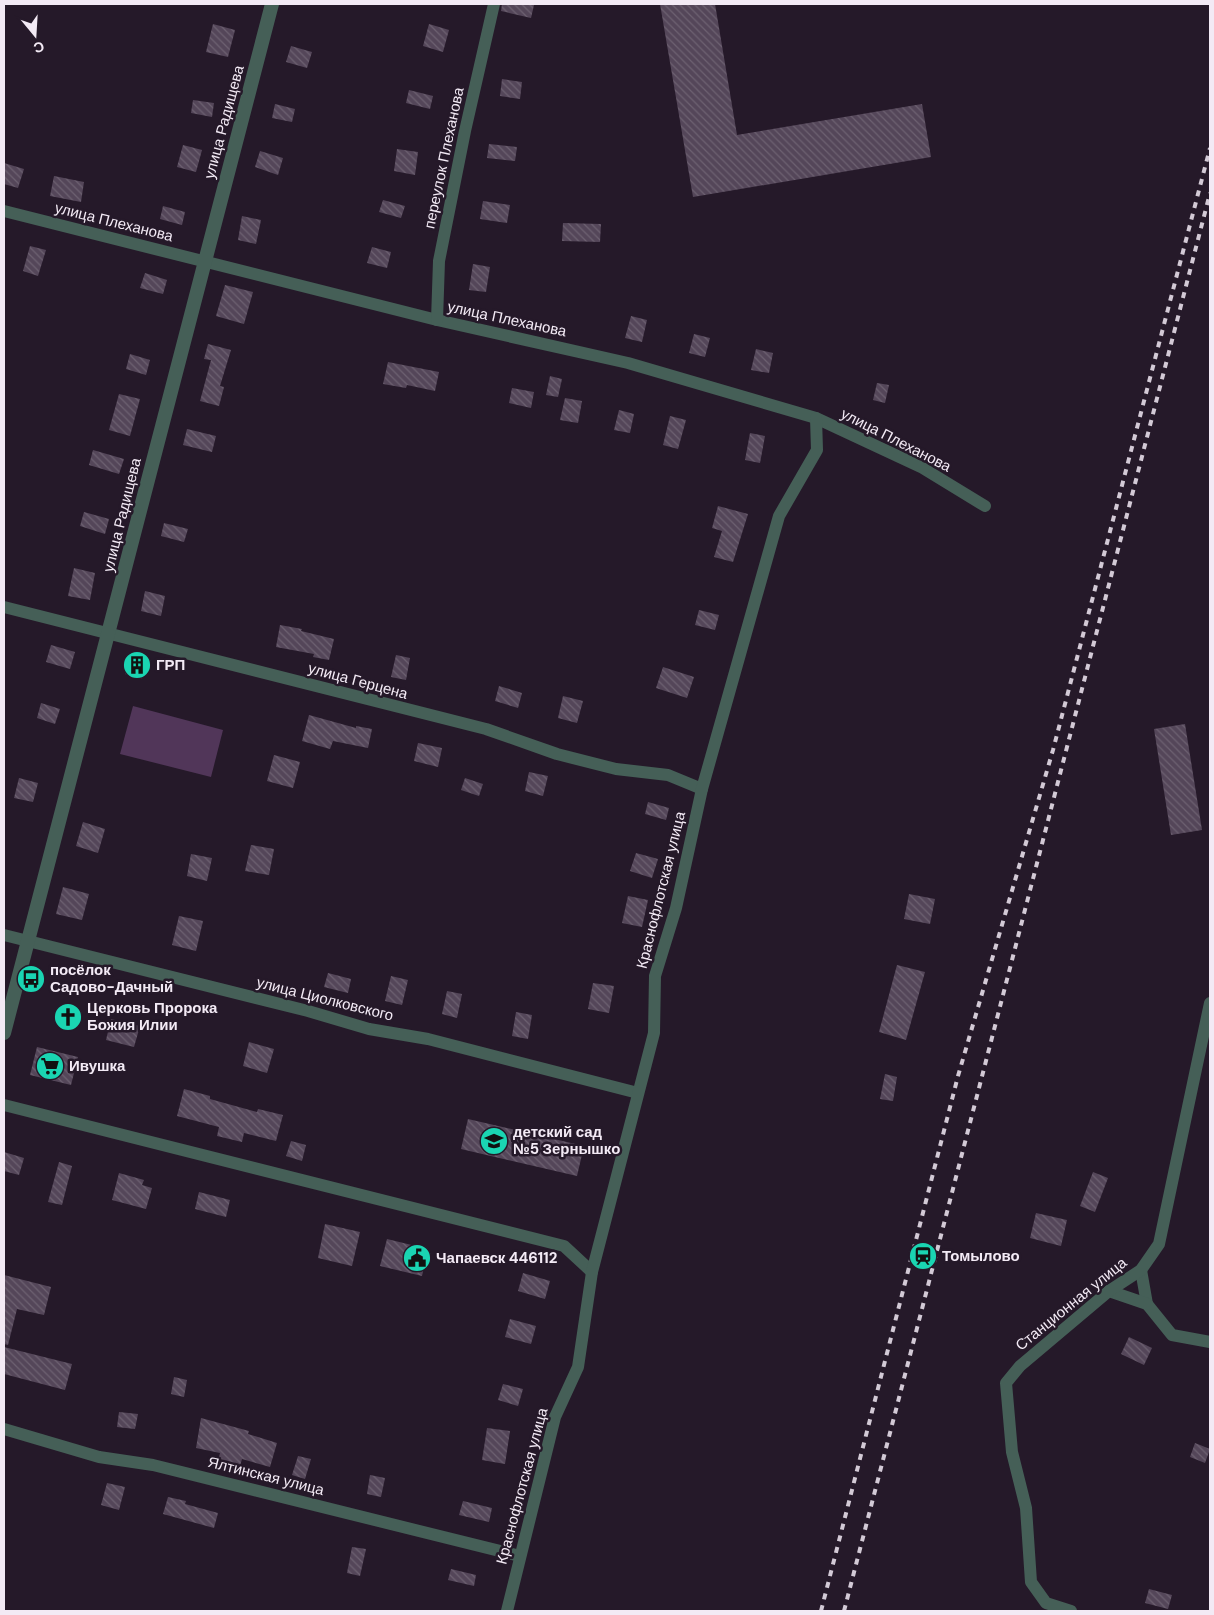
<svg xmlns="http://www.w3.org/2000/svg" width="1214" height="1615" font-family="'DM Sans',sans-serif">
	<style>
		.grass { fill: #513659 }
		.building { fill: url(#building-back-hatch) }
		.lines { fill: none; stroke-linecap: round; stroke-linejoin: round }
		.minor { stroke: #455f57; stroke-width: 12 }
		.tertiary { stroke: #455f57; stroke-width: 14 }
		.rail { stroke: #d3cad6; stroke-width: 4; stroke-dasharray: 6 6; stroke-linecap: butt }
		.labels { text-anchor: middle; stroke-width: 5; stroke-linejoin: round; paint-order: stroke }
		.street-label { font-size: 15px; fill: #f3eaf5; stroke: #251929 }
		.poi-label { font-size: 15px; font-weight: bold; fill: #f3eaf5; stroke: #251929; text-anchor: start }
	</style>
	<defs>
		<pattern id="building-back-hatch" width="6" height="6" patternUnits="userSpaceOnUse" patternTransform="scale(1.25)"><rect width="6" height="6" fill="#544659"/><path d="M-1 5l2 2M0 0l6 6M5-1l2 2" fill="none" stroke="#6d6171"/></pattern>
	</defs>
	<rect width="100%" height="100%" fill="#251929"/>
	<!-- grass -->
	<polygon class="grass" points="133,706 223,730 211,777 120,754"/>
	<!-- building -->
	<g class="building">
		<polygon points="502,4 526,4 534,5 531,18 501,11"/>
		<polygon points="660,4 715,4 737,135 922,104 931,157 693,197"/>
		<polygon points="213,24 235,30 228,57 206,52"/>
		<polygon points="429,24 449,30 443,52 423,46"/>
		<polygon points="291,46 312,52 307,68 286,62"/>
		<polygon points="502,79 522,82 520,99 500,96"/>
		<polygon points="409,90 433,96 430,109 406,103"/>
		<polygon points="193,100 214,103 212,117 191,113"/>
		<polygon points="275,104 295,109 292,122 272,118"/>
		<polygon points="489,144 517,147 515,161 487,158"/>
		<polygon points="183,145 202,150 196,172 177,167"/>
		<polygon points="397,149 418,152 415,175 394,171"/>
		<polygon points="260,151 283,158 278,175 255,167"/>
		<polygon points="4,163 24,169 18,188 4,184"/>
		<polygon points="54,176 84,182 81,202 50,196"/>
		<polygon points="383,200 405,206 401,218 379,212"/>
		<polygon points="483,201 510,205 507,223 480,219"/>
		<polygon points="163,206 185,212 182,225 160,219"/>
		<polygon points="242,216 261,220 256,244 238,240"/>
		<polygon points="563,223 601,224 600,242 562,241"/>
		<polygon points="30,246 46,250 38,276 23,271"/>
		<polygon points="372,247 391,252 387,268 367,263"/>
		<polygon points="473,264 490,267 486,292 469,290"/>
		<polygon points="145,273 167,280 163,294 140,288"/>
		<polygon points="225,285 253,292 244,324 216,316"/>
		<polygon points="631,316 647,320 642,342 625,338"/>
		<polygon points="694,334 710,338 705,357 689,353"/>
		<polygon points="208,344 231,350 220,386 224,387 219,406 200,401 211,360 204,359"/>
		<polygon points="756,349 773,353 769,373 751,370"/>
		<polygon points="130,354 150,360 146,375 126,369"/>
		<polygon points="388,362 439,372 435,391 407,385 406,388 383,384"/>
		<polygon points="550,376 562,379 558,397 546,395"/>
		<polygon points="877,383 889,385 885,403 873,400"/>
		<polygon points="512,388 534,392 531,408 509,403"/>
		<polygon points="119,394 140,399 130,436 109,430"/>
		<polygon points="565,398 582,401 578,423 560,420"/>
		<polygon points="619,410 634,414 630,433 614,430"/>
		<polygon points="670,416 686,420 678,449 663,445"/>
		<polygon points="187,429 216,436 212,452 183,445"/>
		<polygon points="750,433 765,436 760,463 745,460"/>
		<polygon points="93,450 124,459 119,474 89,465"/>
		<polygon points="718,506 748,514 733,562 714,557 722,531 712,528"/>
		<polygon points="84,512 109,519 105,534 80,526"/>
		<polygon points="164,523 188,529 184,542 161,536"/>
		<polygon points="74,568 95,573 90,600 68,596"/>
		<polygon points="145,591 165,596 161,616 141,611"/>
		<polygon points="699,610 719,615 715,630 695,625"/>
		<polygon points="280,625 302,629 301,631 334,639 329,660 313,657 314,654 276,647"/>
		<polygon points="51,645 75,652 70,669 46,662"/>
		<polygon points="396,655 410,658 406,680 391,677"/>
		<polygon points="130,656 147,661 142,679 125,674"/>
		<polygon points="663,667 694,677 687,698 656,688"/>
		<polygon points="499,686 522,693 518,708 495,701"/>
		<polygon points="563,696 583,701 577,723 558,718"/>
		<polygon points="41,703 60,709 55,724 37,718"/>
		<polygon points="309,715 356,728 356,726 372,729 368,748 333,741 330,749 302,741"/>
		<polygon points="1185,724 1202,830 1171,835 1154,729"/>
		<polygon points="418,743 442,748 438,767 414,761"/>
		<polygon points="274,755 300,762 293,788 267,781"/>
		<polygon points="529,772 548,776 543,796 525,791"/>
		<polygon points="19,778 38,783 33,802 14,798"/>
		<polygon points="465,778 483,784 479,796 461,790"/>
		<polygon points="648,802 669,808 666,820 645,814"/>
		<polygon points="83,822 105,829 98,853 76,846"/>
		<polygon points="251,845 274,849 269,875 245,871"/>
		<polygon points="636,853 658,859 652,878 630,871"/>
		<polygon points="191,854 212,858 207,881 187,876"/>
		<polygon points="63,887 89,894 82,920 56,914"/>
		<polygon points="909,894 935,899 930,924 904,919"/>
		<polygon points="628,896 648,900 642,927 622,923"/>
		<polygon points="179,916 203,921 196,951 172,945"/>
		<polygon points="897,965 925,972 906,1040 879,1032"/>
		<polygon points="328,973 351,979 348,993 324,987"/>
		<polygon points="391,976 408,980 402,1005 385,1001"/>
		<polygon points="593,983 614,986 609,1013 588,1009"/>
		<polygon points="447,991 462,994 457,1018 442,1014"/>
		<polygon points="57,1008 82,1014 78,1027 54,1020"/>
		<polygon points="516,1012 532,1015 528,1039 512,1036"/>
		<polygon points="111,1019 140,1026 134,1047 106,1040"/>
		<polygon points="249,1042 274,1049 267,1073 243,1066"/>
		<polygon points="37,1047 78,1057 71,1085 30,1075"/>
		<polygon points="885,1074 897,1077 893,1101 880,1099"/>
		<polygon points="184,1089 210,1096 210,1099 257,1112 258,1109 283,1115 276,1141 244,1133 242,1142 217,1136 219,1127 177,1116"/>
		<polygon points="468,1119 584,1146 577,1176 461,1149"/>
		<polygon points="291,1141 306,1145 302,1161 286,1156"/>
		<polygon points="4,1152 24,1158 19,1175 4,1171"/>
		<polygon points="59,1162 72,1166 62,1205 48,1202"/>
		<polygon points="1093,1172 1108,1178 1095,1212 1080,1206"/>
		<polygon points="119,1173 144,1180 142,1185 152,1188 146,1209 112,1200"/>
		<polygon points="199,1192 230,1200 226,1217 195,1209"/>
		<polygon points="1036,1213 1067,1220 1061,1246 1030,1238"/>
		<polygon points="325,1224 360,1232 352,1266 318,1258"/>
		<polygon points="387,1239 428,1249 422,1276 380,1266"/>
		<polygon points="523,1273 550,1281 545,1299 518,1291"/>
		<polygon points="4,1275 51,1287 44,1315 17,1309 8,1345 4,1344"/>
		<polygon points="510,1319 536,1326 531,1344 505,1337"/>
		<polygon points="1129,1337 1152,1348 1144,1365 1121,1354"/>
		<polygon points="4,1347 72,1364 65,1390 4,1374"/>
		<polygon points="174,1377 187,1380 184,1397 171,1394"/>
		<polygon points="503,1384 523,1389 518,1406 498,1400"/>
		<polygon points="119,1412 138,1414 135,1429 117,1427"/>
		<polygon points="201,1418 249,1431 248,1434 277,1443 270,1467 242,1459 240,1466 218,1461 220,1453 196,1448"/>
		<polygon points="487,1428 510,1431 505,1464 482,1460"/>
		<polygon points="1195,1443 1210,1449 1205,1463 1190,1457"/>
		<polygon points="298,1456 311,1459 305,1479 292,1475"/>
		<polygon points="370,1475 385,1478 381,1497 367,1494"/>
		<polygon points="107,1483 125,1487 119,1510 101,1505"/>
		<polygon points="168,1497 186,1501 185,1504 218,1513 214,1528 163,1514"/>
		<polygon points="463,1501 492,1508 489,1522 459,1515"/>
		<polygon points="352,1547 366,1549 360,1576 347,1573"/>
		<polygon points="451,1569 476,1575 474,1586 448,1580"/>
		<polygon points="1149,1589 1172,1595 1168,1609 1145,1603"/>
	</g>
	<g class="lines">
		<!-- minor -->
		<g class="minor">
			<polyline points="4,211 437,320 628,363 816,418 921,467 985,506"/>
			<polyline points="437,320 439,261 465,131 494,4"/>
			<polyline points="4,607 486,729 557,754 616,769 668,775 702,789"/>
			<polyline points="4,935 308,1011 369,1029 428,1039 638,1093"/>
			<polyline points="4,1105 564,1246 592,1272"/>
			<polyline points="1141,1270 1147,1304"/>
			<polyline points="1109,1291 1147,1304 1172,1335 1210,1342"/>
			<polyline points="4,1429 99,1457 153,1465 520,1556"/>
			<polyline points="507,1611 555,1417 578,1367 592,1272 654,1033 655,976 676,908 702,789 779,516 817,450 816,418"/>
			<polyline points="1071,1611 1046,1603 1031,1582 1026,1508 1012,1452 1006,1383 1020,1366 1109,1291 1141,1270 1159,1244 1210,1003"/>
		</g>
		<!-- tertiary -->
		<polyline class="tertiary" points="4,1033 272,4"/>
		<!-- rail -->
		<g class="rail">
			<polyline points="821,1611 958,1076 1053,750 1210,148"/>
			<polyline points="844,1611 1210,193"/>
		</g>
	</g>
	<!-- icons -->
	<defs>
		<symbol id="building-disc" viewBox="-11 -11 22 22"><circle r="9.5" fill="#1ad5b2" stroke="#251929"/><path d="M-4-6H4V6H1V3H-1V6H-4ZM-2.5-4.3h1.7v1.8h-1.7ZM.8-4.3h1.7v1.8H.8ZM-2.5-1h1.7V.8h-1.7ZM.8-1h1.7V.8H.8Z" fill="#111"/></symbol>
		<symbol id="bus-disc" viewBox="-11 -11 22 22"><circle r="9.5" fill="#1ad5b2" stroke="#251929"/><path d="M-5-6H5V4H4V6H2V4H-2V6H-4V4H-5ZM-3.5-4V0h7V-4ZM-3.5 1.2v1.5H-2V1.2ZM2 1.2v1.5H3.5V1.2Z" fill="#111"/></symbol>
		<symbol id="church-disc" viewBox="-11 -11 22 22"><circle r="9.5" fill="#1ad5b2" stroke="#251929"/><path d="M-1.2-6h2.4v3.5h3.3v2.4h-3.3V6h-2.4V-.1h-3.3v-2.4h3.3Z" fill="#111"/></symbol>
		<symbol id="supermarket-disc" viewBox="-11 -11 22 22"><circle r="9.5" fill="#1ad5b2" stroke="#251929"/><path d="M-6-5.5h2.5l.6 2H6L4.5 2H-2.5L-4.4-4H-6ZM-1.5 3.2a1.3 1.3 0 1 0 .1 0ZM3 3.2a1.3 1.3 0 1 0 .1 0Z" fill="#111"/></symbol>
		<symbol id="school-disc" viewBox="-11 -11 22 22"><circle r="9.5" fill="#1ad5b2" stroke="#251929"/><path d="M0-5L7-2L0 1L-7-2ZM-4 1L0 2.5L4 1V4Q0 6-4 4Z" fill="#111"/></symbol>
		<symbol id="station-disc" viewBox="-11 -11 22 22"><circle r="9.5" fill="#1ad5b2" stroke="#251929"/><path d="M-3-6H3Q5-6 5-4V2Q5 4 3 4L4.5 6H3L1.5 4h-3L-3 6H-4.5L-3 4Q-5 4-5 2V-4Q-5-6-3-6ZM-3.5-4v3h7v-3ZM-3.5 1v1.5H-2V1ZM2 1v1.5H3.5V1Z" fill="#111"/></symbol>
		<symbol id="civic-disc" viewBox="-11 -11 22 22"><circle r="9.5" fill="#1ad5b2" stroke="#251929"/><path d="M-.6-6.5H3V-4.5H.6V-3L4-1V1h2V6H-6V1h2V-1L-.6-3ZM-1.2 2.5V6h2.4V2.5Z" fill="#111"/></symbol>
	</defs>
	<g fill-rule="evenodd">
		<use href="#building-disc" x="121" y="649" width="32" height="32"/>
		<use href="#bus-disc" x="15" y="963" width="32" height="32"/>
		<use href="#church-disc" x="52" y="1001" width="32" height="32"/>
		<use href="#supermarket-disc" x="34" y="1050" width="32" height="32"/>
		<use href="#school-disc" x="478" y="1125" width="32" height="32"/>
		<use href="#station-disc" x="907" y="1240" width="32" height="32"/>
		<use href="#civic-disc" x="401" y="1242" width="32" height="32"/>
	</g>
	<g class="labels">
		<!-- street labels -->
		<g class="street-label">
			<text transform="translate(224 122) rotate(-75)" y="5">улица Радищева</text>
			<text transform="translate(444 158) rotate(-78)" y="5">переулок Плеханова</text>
			<text transform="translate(114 222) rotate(14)" y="5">улица Плеханова</text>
			<text transform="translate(507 319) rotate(12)" y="5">улица Плеханова</text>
			<text transform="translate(896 440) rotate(27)" y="5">улица Плеханова</text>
			<text transform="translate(122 515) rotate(-76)" y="5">улица Радищева</text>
			<text transform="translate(358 681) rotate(15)" y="5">улица Герцена</text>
			<text transform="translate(661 890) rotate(-76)" y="5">Краснофлотская улица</text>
			<text transform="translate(325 999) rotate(14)" y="5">улица Циолковского</text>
			<text transform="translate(1071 1304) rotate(-39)" y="5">Станционная улица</text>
			<text transform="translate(266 1476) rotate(14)" y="5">Ялтинская улица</text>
			<text transform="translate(522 1486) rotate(-75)" y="5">Краснофлотская улица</text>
		</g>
		<!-- poi labels -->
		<g class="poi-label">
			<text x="156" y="670">ГРП</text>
			<text x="50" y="975">посёлок<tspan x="50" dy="17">Садово-Дачный</tspan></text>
			<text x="87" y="1013">Церковь Пророка<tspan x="87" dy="17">Божия Илии</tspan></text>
			<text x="69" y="1071">Ивушка</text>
			<text x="513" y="1137">детский сад<tspan x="513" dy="17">№5 Зернышко</tspan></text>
			<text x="942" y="1261">Томылово</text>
			<text x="436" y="1263">Чапаевск 446112</text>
		</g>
	</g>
	<!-- border -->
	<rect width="1214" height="1615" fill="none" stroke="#f3eaf5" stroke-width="10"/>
	<!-- north arrow -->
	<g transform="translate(35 35) rotate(162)" stroke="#251929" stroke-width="4" paint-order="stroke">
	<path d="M0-4L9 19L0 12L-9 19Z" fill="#f3eaf5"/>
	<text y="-8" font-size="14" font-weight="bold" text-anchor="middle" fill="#f3eaf5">С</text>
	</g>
</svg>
